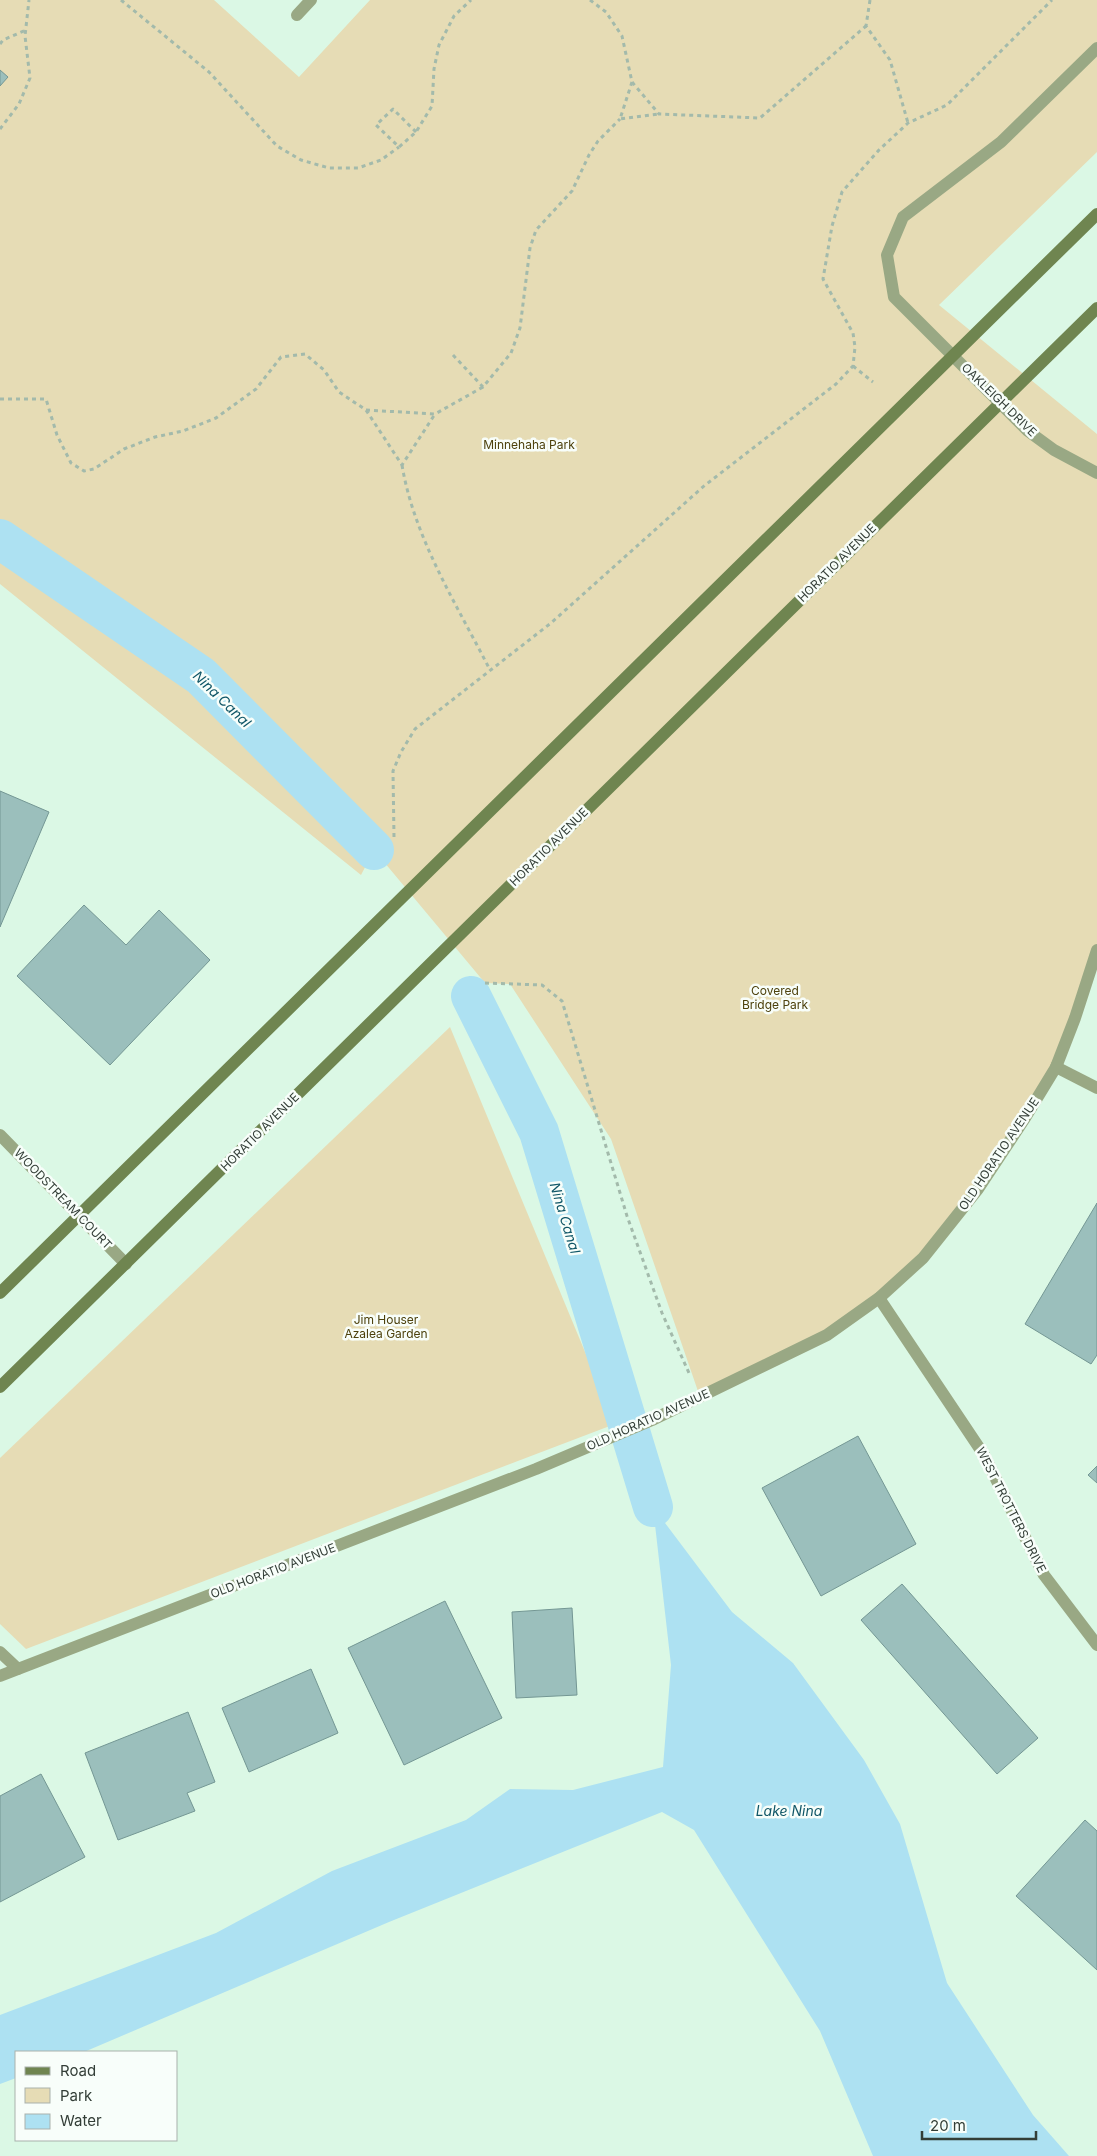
<svg xmlns="http://www.w3.org/2000/svg" width="1097" height="2156" font-family="Inter,sans-serif">
	<style>
		.green { fill: #e6dcb5 }
		.water { fill: #ade1f2 }
		.lines { fill: none; stroke-linecap: round; stroke-linejoin: round }
		.canal { stroke: #ade1f2; stroke-width: 40 }
		.building { fill: #9bbfbc; stroke: #749794 }
		.path { stroke: #a3baab; stroke-width: 3; stroke-dasharray: 4 4; stroke-linecap: butt }
		.service { stroke: #99a884; stroke-width: 12 }
		.minor { stroke: #99a884; stroke-width: 12 }
		.secondary { stroke: #6f8550; stroke-width: 12 }
		.labels { text-anchor: middle; stroke-width: 5; stroke-linejoin: round; paint-order: stroke }
		.street-label { font-size: 12px; fill: #333e37; stroke: #f8fefa }
		.park-label { font-size: 12px; fill: #4d410c; stroke: #f8fefa }
		.water-label { font-size: 14px; font-style: italic; fill: #0f5667; stroke: #f8fefa }
	</style>
	<rect width="100%" height="100%" fill="#dbf8e5"/>
	<!-- green -->
	<g class="green">
		<polygon points="0,0 214,0 299,77 370,0 1097,0 1097,152 939,305 1097,434 1097,950 1056,1067 923,1258 827,1335 700,1397 611,1139 510,984 485,983 374,850 361,875 0,584"/>
		<polygon points="450,1027 615,1424 26,1649 0,1624 0,1458"/>
	</g>
	<!-- water -->
	<polygon class="water" points="653,1507 732,1612 793,1663 864,1760 900,1824 947,1983 1033,2115 1069,2156 873,2156 820,2031 694,1830 662,1812 389,1922 84,2052 16,2052 16,2078 0,2084 0,2015 216,1933 332,1871 466,1820 510,1789 573,1790 663,1767 671,1665"/>
	<g class="lines">
		<!-- canal -->
		<g class="canal">
			<polyline points="0,539 201,676 374,850"/>
			<polyline points="471,996 539,1132 653,1507"/>
		</g>
	</g>
	<!-- building -->
	<g class="building">
		<polygon points="0,70 8,77 0,86"/>
		<polygon points="0,791 49,812 0,927"/>
		<polygon points="84,905 126,945 159,910 210,960 110,1065 17,976"/>
		<polygon points="1097,1203 1097,1355 1091,1364 1025,1324"/>
		<polygon points="858,1436 916,1544 821,1596 762,1488"/>
		<polygon points="1097,1466 1097,1483 1088,1475"/>
		<polygon points="902,1584 1038,1738 997,1774 861,1620"/>
		<polygon points="445,1601 502,1718 404,1765 348,1648"/>
		<polygon points="572,1608 577,1695 516,1698 512,1612"/>
		<polygon points="311,1669 338,1733 249,1772 222,1708"/>
		<polygon points="188,1712 215,1782 187,1793 195,1811 118,1840 85,1753"/>
		<polygon points="41,1774 85,1857 0,1902 0,1796"/>
		<polygon points="1085,1820 1097,1831 1097,1970 1016,1896"/>
	</g>
	<g class="lines">
		<!-- path -->
		<g class="path">
			<polyline points="121,0 209,72 277,146 301,160 329,168 358,168 381,160 399,147"/>
			<polyline points="590,0 606,12 622,36 632,82 659,114 760,118 866,26"/>
			<polyline points="870,0 866,26 890,60 908,123"/>
			<polyline points="0,44 3,40 26,30"/>
			<polyline points="632,82 620,119 658,114"/>
			<polyline points="0,129 19,104 30,78 25,36 29,0"/>
			<polyline points="416,132 393,109 376,125 399,147 416,132 432,106 434,69 439,45 454,16 471,0"/>
			<polyline points="453,355 483,387 511,353 520,328 530,248 536,230 572,191 589,155 598,141 620,119"/>
			<polyline points="853,366 873,382"/>
			<polyline points="0,399 46,399 57,435 71,463 84,471 94,469 124,449 155,437 183,431 216,418 256,389 281,357 305,354 324,370 339,392 366,410 402,465 435,414"/>
			<polyline points="366,410 435,414 483,387"/>
			<path d="M402 465C414 538 457 605 490 670"/>
			<polyline points="394,837 393,771 401,752 415,729 551,623 704,486 836,384 853,366 855,347 853,333 823,279 832,226 842,192 879,150 908,123 947,105 1052,0"/>
			<polyline points="485,983 542,985 562,1001 627,1216 662,1313 689,1373"/>
		</g>
		<!-- service -->
		<polyline class="service" points="953,356 894,297 887,255 903,217 1001,142 1097,48"/>
		<!-- minor -->
		<g class="minor">
			<polyline points="297,15 311,0"/>
			<polyline points="953,356 1028,431 1054,450 1097,473"/>
			<polyline points="1056,1067 1097,1088"/>
			<polyline points="0,1135 126,1264"/>
			<polyline points="879,1298 984,1455 1044,1575 1097,1645"/>
			<polyline points="0,1652 18,1669"/>
			<polyline points="0,1676 536,1469 652,1420 827,1335 879,1298 923,1258 978,1189 1025,1118 1056,1067 1075,1018 1097,950"/>
		</g>
		<!-- secondary -->
		<g class="secondary">
			<polyline points="0,1293 1097,214"/>
			<polyline points="0,1387 1097,308"/>
		</g>
	</g>
	<g class="labels">
		<!-- street labels -->
		<g class="street-label">
			<text transform="translate(999 400) rotate(44)" y="4">OAKLEIGH DRIVE</text>
			<text transform="translate(837 563) rotate(-45)" y="4">HORATIO AVENUE</text>
			<text transform="translate(549 847) rotate(-45)" y="4">HORATIO AVENUE</text>
			<text transform="translate(260 1132) rotate(-45)" y="4">HORATIO AVENUE</text>
			<text transform="translate(999 1154) rotate(-56)" y="4">OLD HORATIO AVENUE</text>
			<text transform="translate(63 1199) rotate(46)" y="4">WOODSTREAM COURT</text>
			<text transform="translate(648 1420) rotate(-24)" y="4">OLD HORATIO AVENUE</text>
			<text transform="translate(1011 1510) rotate(63)" y="4">WEST TROTTERS DRIVE</text>
			<text transform="translate(273 1571) rotate(-21)" y="4">OLD HORATIO AVENUE</text>
		</g>
		<!-- park labels -->
		<g class="park-label">
			<text x="529" y="449">Minnehaha Park</text>
			<text x="775" y="995">Covered<tspan x="775" dy="14">Bridge Park</tspan></text>
			<text x="386" y="1324">Jim Houser<tspan x="386" dy="14">Azalea Garden</tspan></text>
		</g>
		<!-- water labels -->
		<g class="water-label">
			<text transform="translate(222 699) rotate(44)" y="5">Nina Canal</text>
			<text transform="translate(565 1218) rotate(73)" y="5">Nina Canal</text>
			<text x="789" y="1816">Lake Nina</text>
		</g>
	</g>
	<!-- legend -->
	<rect x="15" y="2051" width="162" height="90" fill="#f8fefa" stroke="#a9b1ac"/>
	<rect x="25" y="2067" width="25" height="8" fill="#6f8550" stroke="#a9b1ac"/>
	<text x="60" y="2076" font-size="15" fill="#333e37">Road</text>
	<rect x="25" y="2088" width="25" height="15" fill="#e6dcb5" stroke="#a9b1ac"/>
	<text x="60" y="2101" font-size="15" fill="#333e37">Park</text>
	<rect x="25" y="2114" width="25" height="15" fill="#ade1f2" stroke="#a9b1ac"/>
	<text x="60" y="2126" font-size="15" fill="#333e37">Water</text>
	<!-- scale -->
	<path d="M922 2131v8h114v-8" fill="none" stroke="#333e37" stroke-width="2.5"/>
	<text x="930" y="2131" font-size="15" fill="#333e37" stroke="#f8fefa" stroke-width="4" paint-order="stroke">20 m</text>
</svg>
